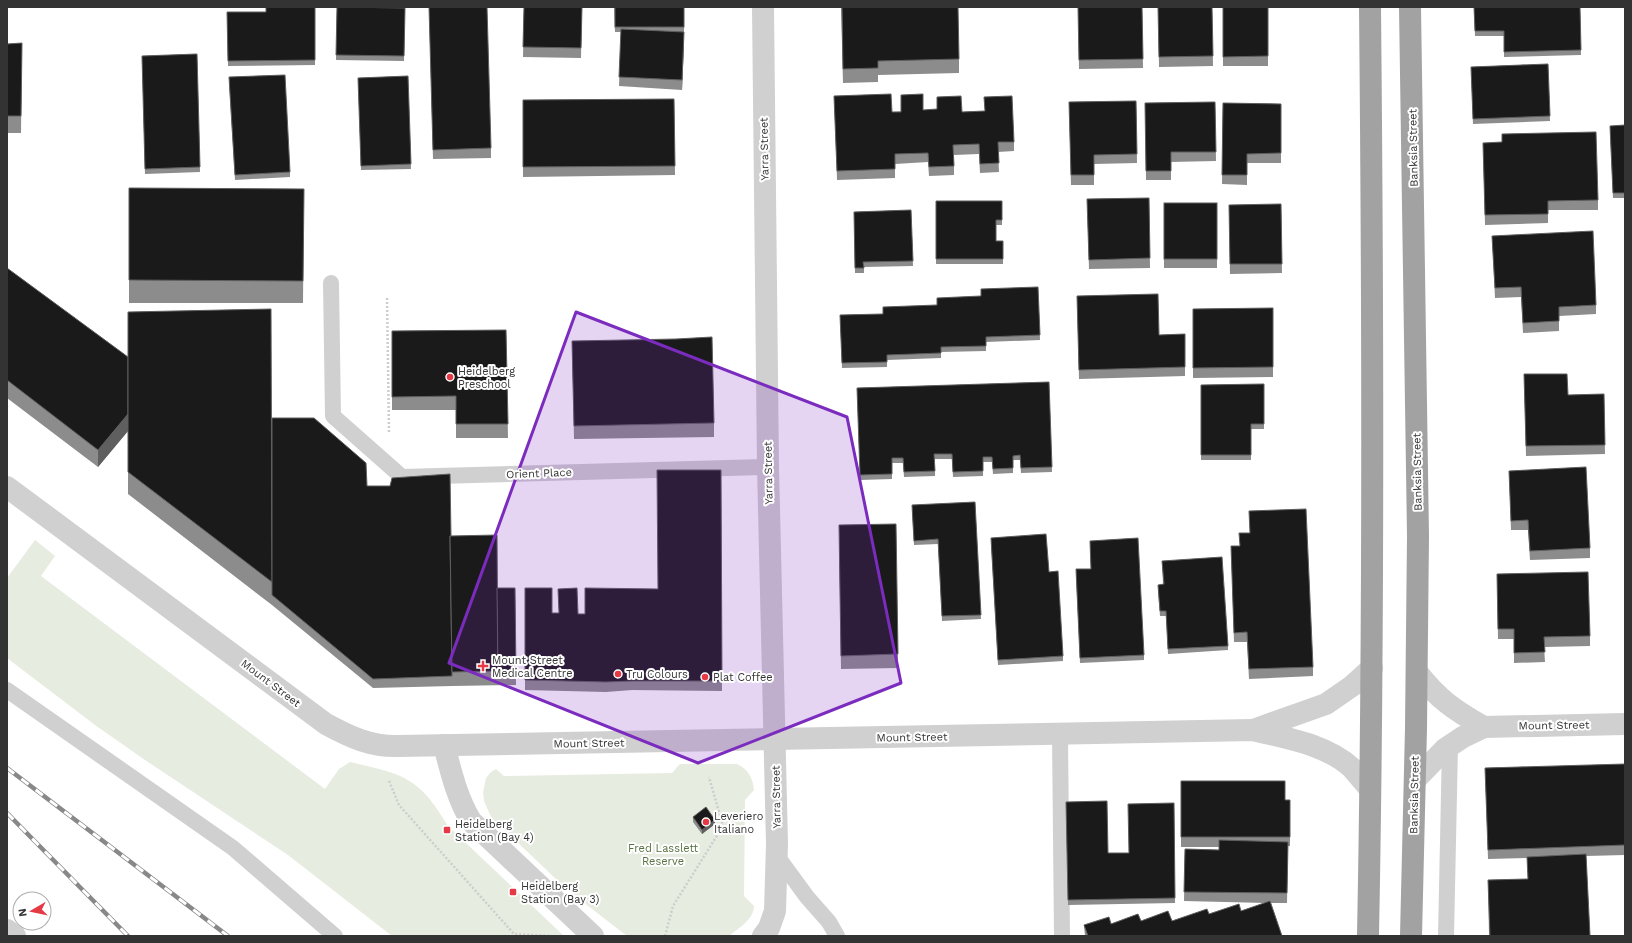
<svg xmlns="http://www.w3.org/2000/svg" width="1632" height="943" font-family="'Work Sans',sans-serif">
	<style>
		.green { fill: #e6ecdf }
		.lines { fill: none; stroke-linecap: round; stroke-linejoin: round }
		.path { stroke: #cdcdcd; stroke-width: 2.5; stroke-dasharray: 2 2; stroke-linecap: butt }
		.service { stroke: #d0d0d0; stroke-width: 16 }
		.minor { stroke: #d0d0d0; stroke-width: 22 }
		.tertiary { stroke: #d0d0d0; stroke-width: 22 }
		.trunk { stroke: #a2a2a2; stroke-width: 22 }
		.rail-casing { stroke: #888; stroke-width: 4.5 }
		.rail { stroke: #fff; stroke-width: 3; stroke-dasharray: 9; stroke-linecap: butt }
		.wall { fill: #8c8c8c }
		.shaded-wall { fill: #5f5f5f }
		.building { fill: #1a1a1a; stroke: #5f5f5f }
		.marked { fill: #7b2cbf; fill-opacity: 0.2; stroke: #7b2cbf; stroke-width: 3; stroke-linejoin: round }
		.poi-dot { fill: #e63946; stroke: #fff; stroke-width: 1.5 }
		.labels { text-anchor: middle; stroke-width: 4; stroke-linejoin: round; paint-order: stroke }
		.street-label { font-size: 11px; fill: #333; stroke: #fff }
		.poi-label { font-size: 11px; fill: #333; stroke: #fff; text-anchor: start }
		.park-label { font-size: 11px; fill: #56703f; stroke: #fff }
	</style>
	<rect width="100%" height="100%" fill="#fff"/>
	<!-- green -->
	<g class="green">
		<path d="M35 540 55 556 41 576 325 789 339 769 350 762C403 774 419 777 448 826L564 936H392L288 855 145 760 95 725 7 658V578Z"/>
		<path d="M680 764H737C748 769 753 778 754 790L745 800 744 896 754 906C754 919 739 928 729 936H628L623 933 578 898 557 880 491 817 484 801 483 792 486 778 491 772 496 769 504 776 672 773Z"/>
	</g>
	<g class="lines">
		<!-- path -->
		<g class="path">
			<polyline points="387,298 389,432"/>
			<polyline points="389,781 399,805 514,934 550,936"/>
			<polyline points="665,936 673,906 723,826 709,777"/>
		</g>
		<!-- service -->
		<g class="service">
			<polyline points="331,283 333,416 402,477 768,467"/>
			<polyline points="7,690 233,848 335,936"/>
			<polyline points="1060,735 1062,936"/>
			<polyline points="777,856 807,897 829,922 837,936"/>
			<polyline points="1446,936 1450,746"/>
		</g>
		<!-- minor -->
		<g class="minor">
			<polyline points="763,7 768,467 777,844 775,911 769,928 763,936"/>
			<path d="M7 487 326 724C350 737 371 747 399 746L1253 730C1286 738 1326 744 1352 768 1358 775 1364 782 1370 789"/>
			<path d="M1417 672C1438 699 1454 710 1484 727"/>
			<polyline points="1253,730 1326,704 1352,686 1372,668"/>
			<path d="M444 745C451 772 457 798 471 821L593 936"/>
			<polyline points="1415,780 1445,749 1463,737 1484,727 1625,724"/>
		</g>
		<!-- tertiary -->
		<polyline class="tertiary" points="7,930 15,936"/>
		<!-- trunk -->
		<g class="trunk">
			<polyline points="1410,7 1418,536 1416,728 1411,936"/>
			<path d="M1368 936C1374 626 1373 317 1370 7"/>
		</g>
		<defs>
			<g id="rail">
				<polyline points="7,768 228,936"/>
				<polyline points="7,813 128,936"/>
			</g>
		</defs>
		<!-- rail casing -->
		<use href="#rail" class="rail-casing"/>
		<!-- rail -->
		<use href="#rail" class="rail"/>
	</g>
	<!-- wall -->
	<g class="wall">
		<polygon points="315,7 315,65 228,66 227,12 266,12"/>
		<polygon points="337,7 405,8 404,61 336,60"/>
		<polygon points="429,7 491,148 491,158 433,159"/>
		<polygon points="524,7 582,7 581,58 523,57"/>
		<polygon points="614,7 684,7 684,32 677,32 684,42 682,90 619,86 621,32 615,32"/>
		<polygon points="841,7 959,59 959,73 878,75 878,82 843,83"/>
		<polygon points="1078,7 1142,7 1143,68 1079,69"/>
		<polygon points="1158,7 1212,7 1213,66 1159,67"/>
		<rect x="1223" y="7" width="45" height="59"/>
		<polygon points="1474,7 1580,7 1581,55 1504,57 1504,36 1475,36"/>
		<polygon points="22,43 21,133 7,133 7,44"/>
		<polygon points="197,54 200,172 145,174 142,56"/>
		<polygon points="1548,64 1550,121 1473,124 1471,67"/>
		<polygon points="408,76 411,169 361,170 358,78"/>
		<polygon points="229,82 290,172 290,177 235,180"/>
		<polygon points="834,96 892,112 923,110 962,112 985,111 984,97 1014,142 1014,151 998,152 999,172 980,173 979,154 954,155 954,175 929,176 928,162 895,164 895,178 837,180"/>
		<polygon points="674,99 675,175 523,177 523,100"/>
		<polygon points="1136,101 1137,163 1094,164 1094,185 1071,185 1069,102"/>
		<polygon points="1215,102 1216,161 1171,162 1171,180 1146,180 1145,103"/>
		<polygon points="1223,103 1281,104 1281,163 1247,163 1247,185 1222,184"/>
		<polygon points="1625,125 1625,198 1613,198 1610,131"/>
		<polygon points="1483,143 1598,200 1598,210 1548,210 1548,223 1485,225"/>
		<polygon points="129,188 304,189 303,303 129,303"/>
		<polygon points="1149,198 1150,268 1089,269 1087,199"/>
		<polygon points="936,201 1002,201 1002,225 996,225 996,241 1003,241 1003,264 936,264"/>
		<rect x="1164" y="203" width="53" height="65"/>
		<polygon points="1281,204 1282,273 1230,274 1229,205"/>
		<polygon points="911,210 913,266 864,267 864,273 855,273 854,212"/>
		<polygon points="1492,236 1596,305 1596,314 1559,316 1559,331 1523,333 1521,297 1495,298"/>
		<polygon points="7,268 272,582 367,486 451,536 497,588 515,588 516,685 452,686 373,688 272,605 128,494 128,431 98,467 7,398"/>
		<polygon points="1038,287 1040,340 986,342 986,351 941,352 941,358 887,360 887,367 842,368 840,315 883,314 937,305 981,296"/>
		<polygon points="1077,296 1159,335 1185,334 1185,376 1079,379"/>
		<polygon points="1273,308 1273,377 1193,378 1193,309"/>
		<polygon points="506,330 508,438 456,438 456,410 392,410 392,331"/>
		<polygon points="572,341 714,423 714,437 574,439"/>
		<polygon points="1524,374 1568,395 1604,394 1605,454 1526,456"/>
		<polygon points="1049,382 1052,472 1021,473 1020,460 1013,460 1013,473 993,474 992,462 983,462 983,476 953,477 952,459 935,459 935,476 904,477 903,463 892,463 892,479 860,480 857,388"/>
		<polygon points="1264,384 1264,429 1251,429 1251,460 1201,460 1201,385"/>
		<polygon points="721,470 722,691 632,690 606,692 525,690 525,588 552,613 585,614 658,589"/>
		<polygon points="1509,471 1590,548 1590,558 1530,560 1528,530 1511,530"/>
		<polygon points="975,502 981,619 942,621 938,544 914,545 912,510"/>
		<polygon points="839,539 898,654 898,668 841,669"/>
		<polygon points="991,543 1049,572 1063,656 1063,661 998,665"/>
		<polygon points="1090,545 1144,655 1144,660 1080,663 1076,574 1091,569"/>
		<polygon points="1231,546 1313,667 1313,676 1249,679 1247,642 1234,642"/>
		<polygon points="1162,561 1228,646 1228,650 1168,654 1166,616 1160,616 1158,590 1163,584"/>
		<polygon points="1497,574 1590,636 1590,646 1544,647 1545,662 1514,663 1514,639 1498,639"/>
		<polygon points="1625,764 1625,855 1586,856 1590,936 1489,936 1488,880 1528,879 1527,858 1488,859 1485,768"/>
		<polygon points="1181,781 1285,800 1290,800 1290,846 1288,846 1287,903 1271,903 1282,936 1085,936 1084,925 1141,921 1172,921 1209,914 1241,911 1266,903 1184,901 1185,849 1219,850 1219,847 1181,847"/>
		<polygon points="1066,802 1108,853 1129,853 1174,803 1175,903 1068,905"/>
		<polygon points="693,817 715,824 702,834 693,822"/>
	</g>
	<!-- shaded-wall -->
	<g class="shaded-wall">
		<polygon points="684,32 684,42 682,90 682,80"/>
		<polygon points="128,414 128,431 98,467 98,450"/>
		<polygon points="715,820 715,824 702,834 702,830"/>
	</g>
	<!-- building -->
	<g class="building">
		<polygon points="266,7 315,7 315,60 228,61 227,12 266,12"/>
		<polygon points="337,7 405,8 404,56 336,55"/>
		<polygon points="429,7 487,7 491,148 433,150"/>
		<polygon points="524,7 582,7 581,48 523,47"/>
		<rect x="615" y="7" width="69" height="20"/>
		<polygon points="842,7 958,7 959,59 878,61 878,68 843,69"/>
		<polygon points="1078,7 1142,7 1143,59 1079,60"/>
		<polygon points="1158,7 1212,7 1213,56 1159,57"/>
		<polygon points="1223,7 1268,7 1268,56 1223,57"/>
		<polygon points="1474,7 1580,7 1581,50 1504,52 1504,31 1475,31"/>
		<polygon points="621,29 684,32 682,80 619,77"/>
		<polygon points="22,43 21,116 7,116 7,44"/>
		<polygon points="197,54 200,167 145,169 142,56"/>
		<polygon points="1548,64 1550,116 1473,119 1471,67"/>
		<polygon points="285,75 290,172 235,175 229,77"/>
		<polygon points="408,76 411,164 361,166 358,78"/>
		<polygon points="891,94 892,112 901,112 901,95 923,94 923,110 937,109 937,97 961,96 962,112 985,111 984,97 1012,96 1014,142 998,142 999,163 980,164 979,144 953,145 954,166 929,167 928,153 895,154 895,169 837,171 834,96"/>
		<polygon points="674,99 675,166 523,167 523,100"/>
		<polygon points="1136,101 1137,154 1094,155 1094,175 1071,175 1069,102"/>
		<polygon points="1215,102 1216,152 1171,152 1171,171 1146,171 1145,103"/>
		<polygon points="1223,103 1281,104 1281,153 1247,154 1247,175 1222,175"/>
		<polygon points="1625,125 1625,193 1613,193 1610,126"/>
		<polygon points="1596,132 1598,200 1548,201 1548,214 1485,215 1483,143 1502,142 1502,134"/>
		<polygon points="129,188 304,189 303,281 129,280"/>
		<polygon points="1149,198 1150,258 1089,260 1087,199"/>
		<polygon points="936,201 1002,201 1002,220 996,220 996,241 1003,241 1003,259 936,259"/>
		<rect x="1164" y="203" width="53" height="56"/>
		<polygon points="1281,204 1282,264 1230,264 1229,205"/>
		<polygon points="911,210 913,261 863,262 864,268 855,268 854,212"/>
		<polygon points="1593,231 1596,305 1559,307 1559,321 1523,323 1521,287 1495,288 1492,236"/>
		<polygon points="7,268 128,357 128,414 98,450 7,380"/>
		<polygon points="1038,287 1040,335 986,337 986,346 941,347 941,353 887,355 887,362 842,363 840,315 883,314 883,307 937,305 937,298 981,296 981,289"/>
		<polygon points="1158,294 1159,335 1185,334 1185,367 1079,370 1077,296"/>
		<polygon points="1273,308 1273,367 1193,368 1193,309"/>
		<polygon points="271,309 272,582 128,472 128,312"/>
		<polygon points="506,330 508,424 456,424 456,396 392,397 392,331"/>
		<polygon points="712,337 714,423 574,426 572,341 676,339"/>
		<polygon points="1524,374 1567,374 1568,395 1604,394 1605,445 1526,446"/>
		<polygon points="1049,382 1052,467 1021,468 1020,455 1013,456 1013,468 993,469 992,457 983,457 983,471 953,472 952,454 934,454 935,471 904,472 903,458 892,458 892,474 860,475 857,388"/>
		<polygon points="1264,384 1264,424 1251,424 1251,455 1201,455 1201,385"/>
		<polygon points="272,418 314,418 366,463 367,486 390,486 392,478 450,474 451,536 450,536 452,676 373,679 272,595"/>
		<polygon points="1586,467 1590,548 1530,551 1528,520 1511,521 1509,471"/>
		<polygon points="657,470 721,470 722,681 632,681 606,682 525,680 525,588 552,588 552,613 559,613 558,589 577,588 578,614 585,614 585,588 658,589"/>
		<polygon points="975,502 981,615 942,616 938,539 914,541 912,505"/>
		<polygon points="1306,509 1313,667 1249,669 1247,632 1234,633 1231,546 1240,546 1239,533 1250,533 1249,511"/>
		<polygon points="896,524 898,654 841,656 839,525"/>
		<polygon points="1046,534 1049,572 1058,571 1063,656 998,660 991,538"/>
		<polygon points="497,535 498,671 452,672 450,536"/>
		<polygon points="1138,538 1144,655 1080,658 1076,569 1091,569 1090,541"/>
		<polygon points="1222,557 1228,646 1168,649 1166,611 1160,611 1158,585 1164,584 1162,561"/>
		<polygon points="1588,572 1590,636 1544,637 1545,652 1514,653 1514,629 1498,629 1497,574"/>
		<polygon points="497,588 515,588 516,675 498,675"/>
		<polygon points="1625,764 1625,845 1488,850 1485,768"/>
		<polygon points="1181,781 1285,781 1285,800 1290,800 1290,837 1181,837"/>
		<polygon points="1107,801 1108,853 1129,853 1128,804 1174,803 1175,898 1068,900 1066,802"/>
		<polygon points="706,807 715,820 702,830 693,817"/>
		<polygon points="1219,840 1288,842 1287,893 1184,892 1185,849 1219,850"/>
		<polygon points="1586,854 1590,936 1490,936 1488,880 1528,879 1527,857"/>
		<polygon points="1270,901 1282,936 1088,936 1084,925 1109,917 1111,924 1138,914 1141,921 1168,911 1172,921 1207,909 1209,914 1239,904 1241,911"/>
	</g>
	<!-- marked area -->
	<path class="marked" d="M576 312 847 417 901 683 698 763 449 663Z"/>
	<!-- markers -->
	<g class="poi-dot">
		<circle cx="450" cy="377" r="4"/>
		<path d="M481 660h4v4h4v4h-4v4h-4v-4h-4v-4h4z"/>
		<circle cx="618" cy="674" r="4"/>
		<circle cx="705" cy="677" r="4"/>
		<circle cx="706" cy="822" r="4"/>
		<rect x="443" y="826" width="8" height="8" rx="2"/>
		<rect x="509" y="888" width="8" height="8" rx="2"/>
	</g>
	<g class="labels">
		<!-- street labels -->
		<g class="street-label">
			<text transform="translate(1413 148) rotate(-91)" y="4">Banksia Street</text>
			<text transform="translate(764 149) rotate(-91)" y="4">Yarra Street</text>
			<text transform="translate(1417 472) rotate(-91)" y="4">Banksia Street</text>
			<text transform="translate(539 473) rotate(-2)" y="4">Orient Place</text>
			<text transform="translate(768 473) rotate(-91)" y="4">Yarra Street</text>
			<text transform="translate(271 683) rotate(37)" y="4">Mount Street</text>
			<text transform="translate(1554 725) rotate(-1)" y="4">Mount Street</text>
			<text transform="translate(912 737) rotate(-1)" y="4">Mount Street</text>
			<text transform="translate(589 743) rotate(-1)" y="4">Mount Street</text>
			<text transform="translate(1414 795) rotate(-89)" y="4">Banksia Street</text>
			<text transform="translate(776 797) rotate(-91)" y="4">Yarra Street</text>
		</g>
		<!-- poi labels -->
		<g class="poi-label">
			<text x="458" y="375">Heidelberg<tspan x="458" dy="13">Preschool</tspan></text>
			<text x="492" y="664">Mount Street<tspan x="492" dy="13">Medical Centre</tspan></text>
			<text x="626" y="678">Tru Colours</text>
			<text x="713" y="681">Plat Coffee</text>
			<text x="714" y="820">Leveriero<tspan x="714" dy="13">Italiano</tspan></text>
			<text x="455" y="828">Heidelberg<tspan x="455" dy="13">Station (Bay 4)</tspan></text>
			<text x="521" y="890">Heidelberg<tspan x="521" dy="13">Station (Bay 3)</tspan></text>
		</g>
		<!-- park labels -->
		<g class="park-label">
			<text x="663" y="852">Fred Lasslett<tspan x="663" dy="13">Reserve</tspan></text>
		</g>
	</g>
	<!-- border -->
	<rect width="1632" height="943" fill="none" stroke="#333333" stroke-width="16"/>
	<!-- north arrow -->
	<g transform="translate(32 911) rotate(261)"><circle r="19" fill="#ffffff" stroke="#adadad"/>
	<path d="M0-3L7 15L0 10L-7 15Z" fill="#e63946"/>
	<text y="-6" font-size="11" font-weight="bold" text-anchor="middle" fill="#333333">N</text>
	</g>
</svg>
